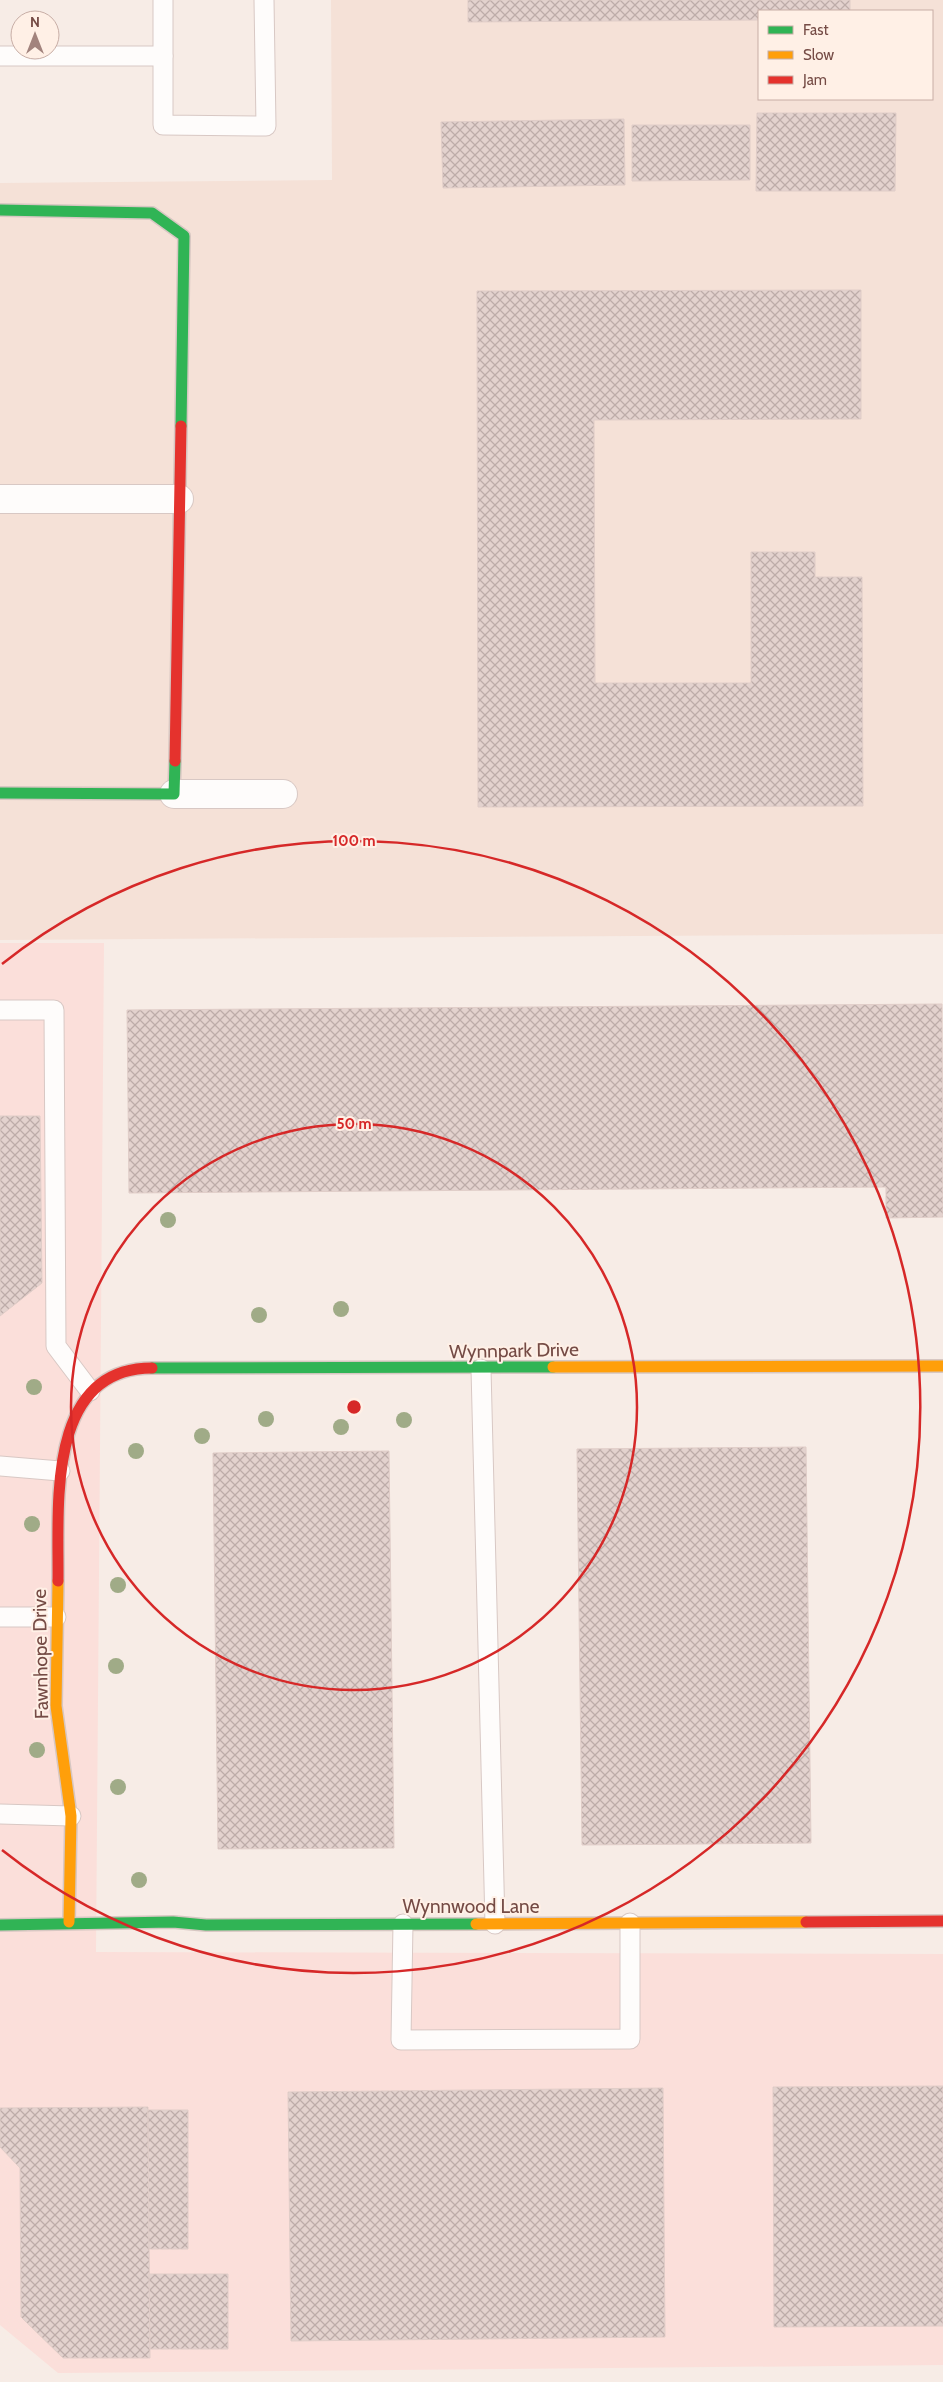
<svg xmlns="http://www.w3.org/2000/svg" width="943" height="2382" font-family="Cabin,sans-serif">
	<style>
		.residential { fill: #f5e1d7; fill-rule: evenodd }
		.commercial { fill: #fbdfda }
		.building { fill: url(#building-cross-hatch); stroke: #e0cdc8 }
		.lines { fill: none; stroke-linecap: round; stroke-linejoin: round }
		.lane-casing { stroke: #d8c8c4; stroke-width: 21 }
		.street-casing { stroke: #d8c8c4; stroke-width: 30 }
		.fast-casing { stroke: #d7c7c2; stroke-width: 14 }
		.slow-casing { stroke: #d7c7c2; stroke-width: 14 }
		.jam-casing { stroke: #d7c7c2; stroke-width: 14 }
		.lane { stroke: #fefcfb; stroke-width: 19 }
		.street { stroke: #fefcfb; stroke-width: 28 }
		.fast { stroke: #30b455; stroke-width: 11 }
		.slow { stroke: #ff9f0a; stroke-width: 11 }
		.jam { stroke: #e5322d; stroke-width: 11 }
		.tree { fill: #a0ab87 }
		.ring { fill: none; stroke: #d62828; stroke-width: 2.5 }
		.labels { text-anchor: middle; stroke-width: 4; stroke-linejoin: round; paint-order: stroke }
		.street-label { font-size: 19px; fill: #754b45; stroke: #fff0e6 }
		.centre { fill: #d62828; stroke: #fff0e6; stroke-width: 2.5 }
		.ring-label { font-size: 15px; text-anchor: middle; font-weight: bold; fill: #d62828; stroke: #fff0e6; stroke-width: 4; stroke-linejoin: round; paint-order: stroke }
	</style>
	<defs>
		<pattern id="building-cross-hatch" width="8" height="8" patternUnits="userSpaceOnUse" patternTransform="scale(1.25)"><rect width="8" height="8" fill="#e3d2ce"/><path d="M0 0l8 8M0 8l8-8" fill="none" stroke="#bdaca9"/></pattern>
	</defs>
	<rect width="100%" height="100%" fill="#f7ece6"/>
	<!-- residential -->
	<path class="residential" d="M331 0H943V934L0 940V183L332 180ZM759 11H932V99H759Z"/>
	<!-- commercial -->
	<polygon class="commercial" points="0,943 104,943 96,1952 943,1954 943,2365 58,2373 0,2325"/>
	<!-- building -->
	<g class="building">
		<polygon points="468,0 850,0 850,11 759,11 759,20 468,22"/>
		<polygon points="757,113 896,113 895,191 756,191"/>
		<polygon points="624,119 625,185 443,188 441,122"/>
		<polygon points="632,125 750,125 750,180 632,181"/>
		<polygon points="861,290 861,419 594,420 595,683 751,683 751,552 815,552 815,577 862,577 863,806 478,807 477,291"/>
		<polygon points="942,1004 943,1217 886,1218 886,1187 129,1193 127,1010"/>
		<polygon points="0,1116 40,1116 42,1283 0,1316"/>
		<polygon points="806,1447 811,1843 582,1845 577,1449"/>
		<polygon points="389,1451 394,1848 218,1849 213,1453"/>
		<polygon points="943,2086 943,2326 774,2327 773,2087"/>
		<polygon points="663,2088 665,2337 291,2341 288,2092"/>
		<polygon points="148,2107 150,2358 63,2358 21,2317 20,2168 0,2147 0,2108"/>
		<polygon points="148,2110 188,2110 188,2249 149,2249"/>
		<polygon points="149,2274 228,2274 228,2349 150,2349"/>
	</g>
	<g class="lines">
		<defs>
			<g id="lane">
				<polyline points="163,0 163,56"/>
				<polyline points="0,56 163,56 163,125 266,126 264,0"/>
				<polyline points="0,1010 54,1010 56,1346 90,1391"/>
				<polyline points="481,1369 495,1924"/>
				<polyline points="0,1466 60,1471"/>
				<polyline points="0,1617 56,1617"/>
				<polyline points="0,1814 71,1816"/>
				<polyline points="403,1924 401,2040 630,2039 630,1923"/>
			</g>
			<g id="street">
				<polyline points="0,499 179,499"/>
				<polyline points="174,794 283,794"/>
			</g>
			<g id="fast">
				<polyline points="0,210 152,213 184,236 181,426"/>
				<polyline points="0,793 174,794 175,761"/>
				<polyline points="152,1368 553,1367"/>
				<polyline points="0,1925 173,1922 206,1925 476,1924"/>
			</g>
			<g id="slow">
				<polyline points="553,1367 943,1366"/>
				<polyline points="58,1581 56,1706 71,1816 69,1922"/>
				<polyline points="476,1924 806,1922"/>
			</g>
			<g id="jam">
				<polyline points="175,761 181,426"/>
				<path d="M58 1581C59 1508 45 1368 152 1368"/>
				<polyline points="806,1922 943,1921"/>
			</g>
		</defs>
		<!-- lane casing -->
		<use href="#lane" class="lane-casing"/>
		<!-- street casing -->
		<use href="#street" class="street-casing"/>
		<!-- fast casing -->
		<use href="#fast" class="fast-casing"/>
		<!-- slow casing -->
		<use href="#slow" class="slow-casing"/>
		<!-- jam casing -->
		<use href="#jam" class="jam-casing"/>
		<!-- lane -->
		<use href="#lane" class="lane"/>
		<!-- street -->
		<use href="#street" class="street"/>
		<!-- fast -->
		<use href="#fast" class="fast"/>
		<!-- slow -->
		<use href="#slow" class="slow"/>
		<!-- jam -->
		<use href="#jam" class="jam"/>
	</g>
	<!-- trees -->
	<g class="tree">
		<circle cx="168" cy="1220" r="8"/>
		<circle cx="341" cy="1309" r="8"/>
		<circle cx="259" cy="1315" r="8"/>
		<circle cx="34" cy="1387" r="8"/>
		<circle cx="266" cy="1419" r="8"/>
		<circle cx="404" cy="1420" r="8"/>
		<circle cx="341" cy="1427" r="8"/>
		<circle cx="202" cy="1436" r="8"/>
		<circle cx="136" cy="1451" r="8"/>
		<circle cx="32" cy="1524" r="8"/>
		<circle cx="118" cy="1585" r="8"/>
		<circle cx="116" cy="1666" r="8"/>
		<circle cx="37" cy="1750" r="8"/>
		<circle cx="118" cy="1787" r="8"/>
		<circle cx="139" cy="1880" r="8"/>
	</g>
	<!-- distance rings -->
	<g class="ring">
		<circle cx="354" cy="1407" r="283"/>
		<path d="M2 964A566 566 0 1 1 2 1850"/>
	</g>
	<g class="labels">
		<!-- street labels -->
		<g class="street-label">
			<text transform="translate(514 1350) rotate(-1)" y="7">Wynnpark Drive</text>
			<text transform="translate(40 1654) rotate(-91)" y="7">Fawnhope Drive</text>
			<text x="471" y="1913">Wynnwood Lane</text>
		</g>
	</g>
	<circle cx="354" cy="1407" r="8" class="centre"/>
	<g class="ring-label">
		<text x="354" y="846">100 m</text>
		<text x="354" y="1129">50 m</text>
	</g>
	<!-- legend -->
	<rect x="758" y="10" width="175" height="90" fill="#fff0e6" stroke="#c8aea6"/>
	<rect x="768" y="26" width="25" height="8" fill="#30b455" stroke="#c8aea6"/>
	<text x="803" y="35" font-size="15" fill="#754b45">Fast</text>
	<rect x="768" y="51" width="25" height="8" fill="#ff9f0a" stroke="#c8aea6"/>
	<text x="803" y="60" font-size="15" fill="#754b45">Slow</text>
	<rect x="768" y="76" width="25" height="8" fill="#e5322d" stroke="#c8aea6"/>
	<text x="803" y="85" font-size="15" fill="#754b45">Jam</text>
	<!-- north arrow -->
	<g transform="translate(35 35)"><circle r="24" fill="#fff0e6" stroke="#c8aea6"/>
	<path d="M0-4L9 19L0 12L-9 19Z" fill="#a2837d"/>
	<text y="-8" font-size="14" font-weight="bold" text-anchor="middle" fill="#754b45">N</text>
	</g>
</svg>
